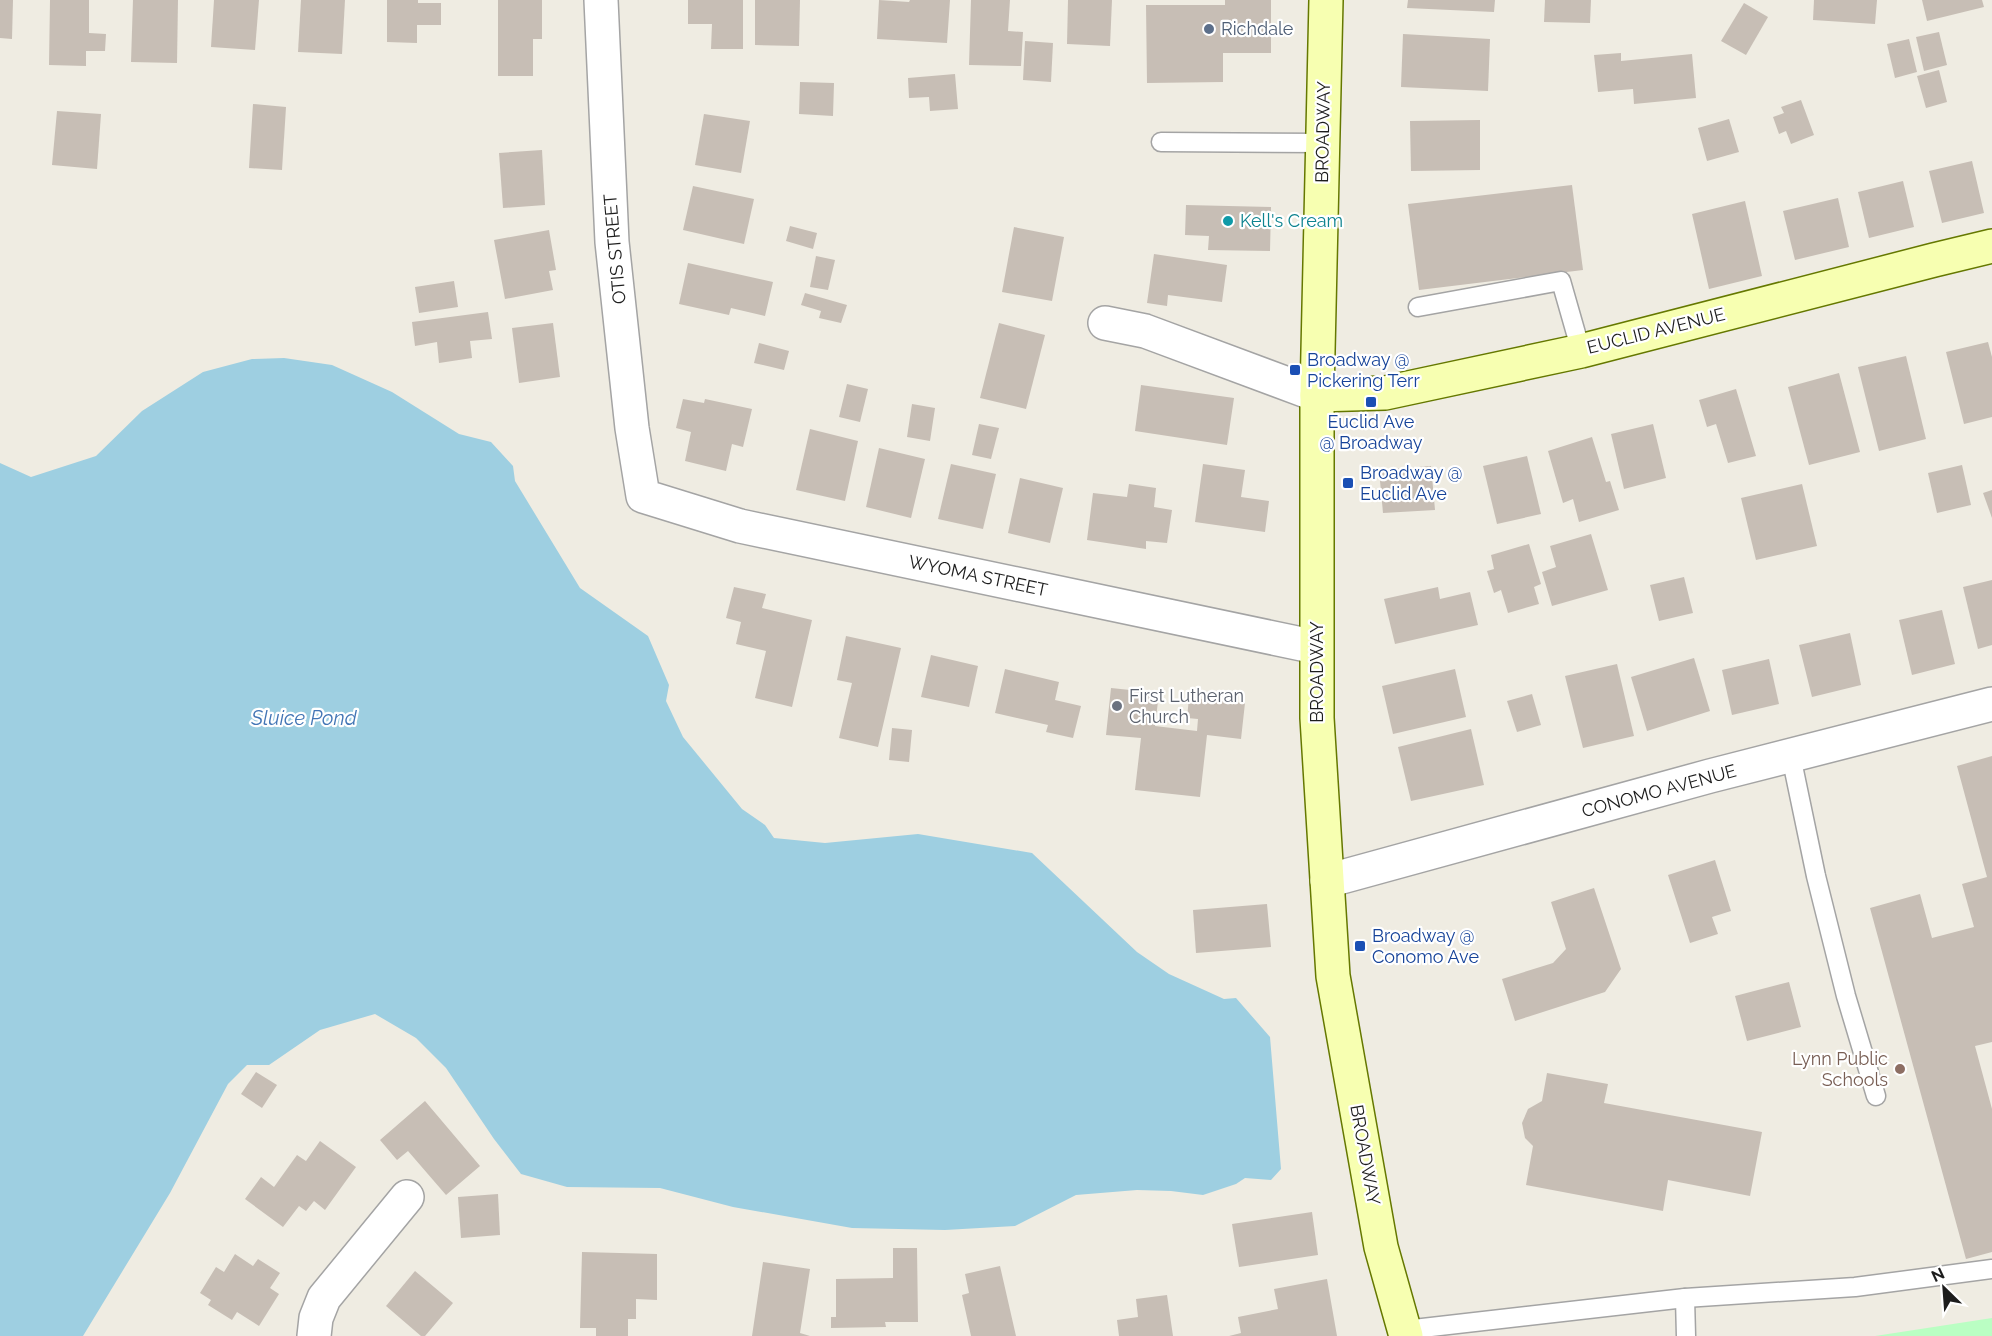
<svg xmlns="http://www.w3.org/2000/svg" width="1992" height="1336" font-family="Raleway,sans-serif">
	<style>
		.park { fill: #bafec3 }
		.water { fill: #9ecfe1 }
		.building { fill: #c7beb5 }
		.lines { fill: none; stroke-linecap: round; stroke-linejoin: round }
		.lane-casing { stroke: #a4a4a4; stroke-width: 21 }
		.street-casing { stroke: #a4a4a4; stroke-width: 36 }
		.secondary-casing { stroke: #657800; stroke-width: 36 }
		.lane { stroke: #fff; stroke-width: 18 }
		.street { stroke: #fff; stroke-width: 33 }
		.secondary { stroke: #f7ffb1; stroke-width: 33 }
		.service-dot { fill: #5c6f8a; stroke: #fff; stroke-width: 2 }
		.culture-dot { fill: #0f9aa8; stroke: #fff; stroke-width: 2 }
		.transit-dot { fill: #1a4fb4; stroke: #fff; stroke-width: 2 }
		.worship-dot { fill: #6b7280; stroke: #fff; stroke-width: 2 }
		.education-dot { fill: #8d6e63; stroke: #fff; stroke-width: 2 }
		.labels { text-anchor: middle; stroke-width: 4.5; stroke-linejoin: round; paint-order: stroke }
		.service-label { font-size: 18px; fill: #4e5e75; stroke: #fff; text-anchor: start }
		.street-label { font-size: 18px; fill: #1d1d1d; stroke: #fff }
		.culture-label { font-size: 18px; fill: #0d838f; stroke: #fff; text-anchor: start }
		.transit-label { font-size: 18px; fill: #164399; stroke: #fff; text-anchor: start }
		.worship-label { font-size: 18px; fill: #5b616d; stroke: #fff; text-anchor: start }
		.education-label { font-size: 18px; fill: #785e54; stroke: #fff; text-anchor: end }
		.water-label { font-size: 20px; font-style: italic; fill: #4275b5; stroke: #fff }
	</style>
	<rect width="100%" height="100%" fill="#efece2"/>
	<!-- park -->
	<polygon class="park" points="1992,1318 1992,1336 1874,1336 1875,1336"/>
	<!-- water -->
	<polygon class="water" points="284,358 332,365 392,392 459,434 491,442 513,466 515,481 580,588 648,636 669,685 666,701 683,737 742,809 765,825 774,838 825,843 918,834 1032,853 1137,952 1169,974 1224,999 1236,998 1270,1037 1281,1169 1271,1180 1245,1178 1236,1184 1203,1195 1171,1191 1137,1190 1076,1195 1015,1226 945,1230 852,1228 733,1207 660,1188 567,1187 521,1174 494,1139 446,1068 416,1038 375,1014 320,1030 269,1065 247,1065 228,1084 170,1193 83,1336 0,1336 0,463 31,477 96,456 142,411 203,372 252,359"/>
	<!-- building -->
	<g class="building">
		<polygon points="0,0 13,0 12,39 0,38"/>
		<polygon points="50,0 89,0 89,33 106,34 105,51 86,51 86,66 49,65"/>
		<polygon points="133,0 178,0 177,63 131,62"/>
		<polygon points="214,0 259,0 255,50 211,47"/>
		<polygon points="301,0 345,0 342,54 298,52"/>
		<polygon points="387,0 418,0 418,3 441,3 441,25 417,25 417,43 387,42"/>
		<polygon points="498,0 542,0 542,39 533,39 533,76 498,76"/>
		<polygon points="688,0 743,0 743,49 711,49 712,24 688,24"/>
		<polygon points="755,0 800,0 799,46 755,45"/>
		<polygon points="879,0 909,2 910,0 950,0 947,43 877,39"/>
		<polygon points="971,0 1010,0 1008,31 1023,32 1021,66 969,65"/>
		<polygon points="1068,0 1112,0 1110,46 1067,44"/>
		<polygon points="1225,0 1271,0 1271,53 1223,53 1223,82 1147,83 1146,5 1225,5"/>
		<polygon points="1408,0 1495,0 1494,12 1407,8"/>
		<polygon points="1545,0 1591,0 1590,23 1544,22"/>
		<polygon points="1814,0 1877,0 1875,24 1813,20"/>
		<polygon points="1922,0 1982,0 1984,7 1927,21"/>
		<polygon points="1744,3 1768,17 1746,55 1721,41"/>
		<polygon points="1939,32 1947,65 1924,71 1916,37"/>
		<polygon points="1403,34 1490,39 1488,91 1401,87"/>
		<polygon points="1909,39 1917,72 1895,78 1887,44"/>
		<polygon points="1025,41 1053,43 1051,82 1023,80"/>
		<polygon points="1621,53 1621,61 1692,54 1696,98 1634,104 1633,89 1598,92 1594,55"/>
		<polygon points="1939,70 1947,102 1926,108 1917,76"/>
		<polygon points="955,74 958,109 930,111 929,97 909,98 908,78"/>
		<polygon points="800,82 834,83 833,116 799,114"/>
		<polygon points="1801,100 1814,135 1791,144 1786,131 1779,134 1773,117 1784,113 1781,107"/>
		<polygon points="253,104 286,107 282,170 249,168"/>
		<polygon points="57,111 101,114 97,169 52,165"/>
		<polygon points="704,114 750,121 741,173 695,165"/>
		<polygon points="1729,119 1739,152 1707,161 1698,128"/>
		<polygon points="1480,120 1480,170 1411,171 1410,121"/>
		<polygon points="542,150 545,205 503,208 499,153"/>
		<polygon points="1972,161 1984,213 1942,223 1929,171"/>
		<polygon points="1903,181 1914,227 1869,238 1858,192"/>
		<polygon points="1572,185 1583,270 1419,290 1408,204"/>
		<polygon points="693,186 754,199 744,244 683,230"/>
		<polygon points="1838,198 1849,247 1795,260 1783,211"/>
		<polygon points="1745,201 1762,276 1709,289 1692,214"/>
		<polygon points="1186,205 1271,207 1270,251 1208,250 1209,236 1185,235"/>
		<polygon points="790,226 817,233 813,249 786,241"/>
		<polygon points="1014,227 1064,237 1052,301 1002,292"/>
		<polygon points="549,230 556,270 549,271 553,290 505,299 494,240"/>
		<polygon points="1154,254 1227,265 1222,302 1168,295 1167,306 1147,303"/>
		<polygon points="816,256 835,260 828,290 810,287"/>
		<polygon points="688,263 773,282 765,316 731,308 729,315 679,304"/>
		<polygon points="454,281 458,307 419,313 415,287"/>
		<polygon points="805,293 847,305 841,323 819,318 821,311 801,305"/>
		<polygon points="488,312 492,339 470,341 472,358 439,363 437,342 415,346 412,322"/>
		<polygon points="553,323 560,377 519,383 512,328"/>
		<polygon points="999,323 1045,335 1026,409 980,398"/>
		<polygon points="1988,342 1992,357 1992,417 1964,424 1946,352"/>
		<polygon points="759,343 789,351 784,370 754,363"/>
		<polygon points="1906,356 1926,439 1879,451 1858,367"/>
		<polygon points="1839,373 1860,452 1809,465 1788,387"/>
		<polygon points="847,384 868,389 860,422 839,417"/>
		<polygon points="1141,385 1234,398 1227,445 1135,431"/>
		<polygon points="1736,389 1756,456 1728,463 1716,424 1707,427 1699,400"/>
		<polygon points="683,399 704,403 705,399 752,409 743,447 732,444 726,471 685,461 691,432 676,428"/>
		<polygon points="912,404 935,408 930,441 907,437"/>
		<polygon points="979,424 999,428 991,459 972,455"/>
		<polygon points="1653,424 1666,478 1624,489 1611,434"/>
		<polygon points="810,429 858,441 845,501 796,490"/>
		<polygon points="1592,437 1606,482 1610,481 1619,510 1579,522 1573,499 1563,503 1548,451"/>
		<polygon points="879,448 925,459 911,518 866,507"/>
		<polygon points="1527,456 1541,514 1497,524 1483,466"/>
		<polygon points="951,464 996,474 983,529 938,519"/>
		<polygon points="1203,464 1245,470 1241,497 1269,501 1265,532 1195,522"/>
		<polygon points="1962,465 1971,505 1937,513 1928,473"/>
		<polygon points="1431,466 1435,510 1383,513 1379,470"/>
		<polygon points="1020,478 1063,488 1050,543 1008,533"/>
		<polygon points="1129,484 1156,488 1154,507 1172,510 1167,543 1146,541 1146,549 1087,540 1093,493 1127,497"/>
		<polygon points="1802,484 1817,546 1756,560 1741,498"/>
		<polygon points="1992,490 1992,518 1983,493"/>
		<polygon points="1591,534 1608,590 1552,606 1542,572 1556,567 1550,546"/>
		<polygon points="1529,544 1541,584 1534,587 1539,604 1508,613 1501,590 1494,593 1487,571 1494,569 1491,555"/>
		<polygon points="1684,577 1693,613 1659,621 1650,585"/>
		<polygon points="1992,580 1992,645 1978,649 1963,587"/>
		<polygon points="734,587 766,594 762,608 812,620 792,707 755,698 766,651 736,644 741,622 726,618"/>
		<polygon points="1438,587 1440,599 1470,592 1478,625 1395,644 1384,599"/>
		<polygon points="1942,610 1955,664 1912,675 1899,620"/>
		<polygon points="1850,633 1861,685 1812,697 1799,645"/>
		<polygon points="846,636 901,648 878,747 839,738 852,683 837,680"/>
		<polygon points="931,655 978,666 969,707 921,697"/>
		<polygon points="1694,658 1710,711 1647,731 1631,677"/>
		<polygon points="1769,659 1779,704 1732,715 1722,670"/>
		<polygon points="1617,664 1634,736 1583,748 1565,676"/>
		<polygon points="1005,669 1059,682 1055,700 1081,706 1073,738 1046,732 1048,725 995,713"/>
		<polygon points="1455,669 1466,717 1393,734 1382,686"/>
		<polygon points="1111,688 1159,693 1155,726 1197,731 1198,719 1187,718 1189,698 1245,703 1241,739 1207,735 1200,797 1135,790 1141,738 1106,735"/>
		<polygon points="1532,694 1541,725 1517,732 1507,701"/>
		<polygon points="892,728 912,730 909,762 889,760"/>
		<polygon points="1471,729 1484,785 1411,801 1398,747"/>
		<polygon points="1992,756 1992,1042 1975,1046 1992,1109 1992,1252 1966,1259 1870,908 1920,894 1932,938 1974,927 1962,884 1987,877 1957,766"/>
		<polygon points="1715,860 1731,911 1712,917 1718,934 1690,943 1668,875"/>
		<polygon points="1594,888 1621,969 1605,992 1515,1021 1502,979 1553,963 1566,949 1551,902"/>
		<polygon points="1267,904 1271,947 1196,953 1193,910"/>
		<polygon points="1789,982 1801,1027 1747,1041 1735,996"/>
		<polygon points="256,1072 277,1085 262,1108 241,1094"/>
		<polygon points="1547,1073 1608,1084 1604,1103 1762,1132 1750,1196 1668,1180 1663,1211 1526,1185 1533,1146 1525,1138 1522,1123 1528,1109 1542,1101"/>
		<polygon points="425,1101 480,1166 446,1195 408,1151 397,1160 380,1140"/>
		<polygon points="320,1141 356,1167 325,1210 314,1201 306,1211 299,1206 283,1227 245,1199 261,1177 274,1187 297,1155 306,1161"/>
		<polygon points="498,1194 500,1235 461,1238 458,1197"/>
		<polygon points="1312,1212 1318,1255 1239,1267 1232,1224"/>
		<polygon points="893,1248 917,1248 918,1322 885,1322 886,1327 831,1328 831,1317 836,1317 836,1279 893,1278"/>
		<polygon points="582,1252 657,1254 657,1300 636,1299 636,1319 628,1319 628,1336 596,1336 596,1328 580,1328"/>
		<polygon points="235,1254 253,1266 258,1259 280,1273 270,1288 279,1294 259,1326 237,1312 232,1320 208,1305 211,1300 200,1293 216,1267 224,1272"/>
		<polygon points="763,1262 810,1269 800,1333 810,1336 752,1336"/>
		<polygon points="1000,1266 1016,1336 971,1336 962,1295 969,1293 965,1274"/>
		<polygon points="415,1271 453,1303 425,1336 421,1336 386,1306"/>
		<polygon points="1327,1279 1337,1336 1229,1336 1241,1333 1238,1317 1278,1309 1274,1289"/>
		<polygon points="1167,1295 1173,1336 1119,1336 1117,1320 1138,1317 1136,1299"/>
	</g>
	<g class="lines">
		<defs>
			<g id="lane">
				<polyline points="1161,142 1323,143"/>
				<polyline points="1418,307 1561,281 1581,351"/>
				<polyline points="1791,756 1816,876 1846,996 1876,1096"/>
				<polyline points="1685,1298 1686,1336"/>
				<polyline points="1405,1330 1685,1298 1855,1287 1992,1269"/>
			</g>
			<g id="street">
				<polyline points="601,0 612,242 632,428 643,496 740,526 1316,647"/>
				<polyline points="1105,323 1145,331 1317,395"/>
				<polyline points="1327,881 1710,776 1992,704"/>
				<polyline points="314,1336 316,1318 324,1298 407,1197"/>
			</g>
			<g id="secondary">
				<polyline points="1326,0 1317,395 1317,718 1333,976 1381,1247 1406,1336"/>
				<polyline points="1317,395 1385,393 1581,351 1934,260 1992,246"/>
			</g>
		</defs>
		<!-- lane casing -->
		<use href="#lane" class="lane-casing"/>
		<!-- street casing -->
		<use href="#street" class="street-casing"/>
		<!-- secondary casing -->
		<use href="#secondary" class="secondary-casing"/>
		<!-- lane -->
		<use href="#lane" class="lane"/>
		<!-- street -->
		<use href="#street" class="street"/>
		<!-- secondary -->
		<use href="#secondary" class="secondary"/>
	</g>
	<!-- markers -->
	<circle class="service-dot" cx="1209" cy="29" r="6"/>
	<circle class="culture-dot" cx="1228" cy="221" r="6"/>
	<g class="transit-dot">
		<rect x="1289" y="364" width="12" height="12" rx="3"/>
		<rect x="1365" y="396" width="12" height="12" rx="3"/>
		<rect x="1342" y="477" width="12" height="12" rx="3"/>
		<rect x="1354" y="940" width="12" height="12" rx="3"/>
	</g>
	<circle class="worship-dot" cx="1117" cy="706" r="6"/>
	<circle class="education-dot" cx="1900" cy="1069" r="6"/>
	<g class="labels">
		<!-- service labels -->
		<g class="service-label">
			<text x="1221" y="35">Richdale</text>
		</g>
		<!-- street labels -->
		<g class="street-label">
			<text transform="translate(1323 132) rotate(-89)" y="6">BROADWAY</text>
			<text transform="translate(615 249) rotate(-95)" y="6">OTIS STREET</text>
			<text transform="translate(1656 331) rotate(-14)" y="6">EUCLID AVENUE</text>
			<text transform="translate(978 576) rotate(12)" y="6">WYOMA STREET</text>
			<text transform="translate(1317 672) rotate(-90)" y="6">BROADWAY</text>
			<text transform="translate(1659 791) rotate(-15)" y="6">CONOMO AVENUE</text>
			<text transform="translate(1365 1155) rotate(80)" y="6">BROADWAY</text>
		</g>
		<!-- culture labels -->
		<g class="culture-label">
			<text x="1240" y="227">Kell's Cream</text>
		</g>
		<!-- transit labels -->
		<g class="transit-label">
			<text x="1307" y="366">Broadway @<tspan x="1307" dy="21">Pickering Terr</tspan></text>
			<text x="1371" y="428" text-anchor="middle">Euclid Ave<tspan x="1371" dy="21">@ Broadway</tspan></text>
			<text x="1360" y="479">Broadway @<tspan x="1360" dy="21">Euclid Ave</tspan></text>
			<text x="1372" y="942">Broadway @<tspan x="1372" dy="21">Conomo Ave</tspan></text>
		</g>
		<!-- worship labels -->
		<g class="worship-label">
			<text x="1129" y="702">First Lutheran<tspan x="1129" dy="21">Church</tspan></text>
		</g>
		<!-- education labels -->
		<g class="education-label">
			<text x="1888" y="1065">Lynn Public<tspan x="1888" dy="21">Schools</tspan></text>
		</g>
		<!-- water labels -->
		<g class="water-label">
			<text x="304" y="725">Sluice Pond</text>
		</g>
	</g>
	<!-- north arrow -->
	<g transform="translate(1944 1288) rotate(335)" stroke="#ffffff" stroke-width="4.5" paint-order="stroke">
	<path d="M0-4.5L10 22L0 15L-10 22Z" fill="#1d1d1d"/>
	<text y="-9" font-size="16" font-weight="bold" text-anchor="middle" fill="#1d1d1d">N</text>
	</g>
</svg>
